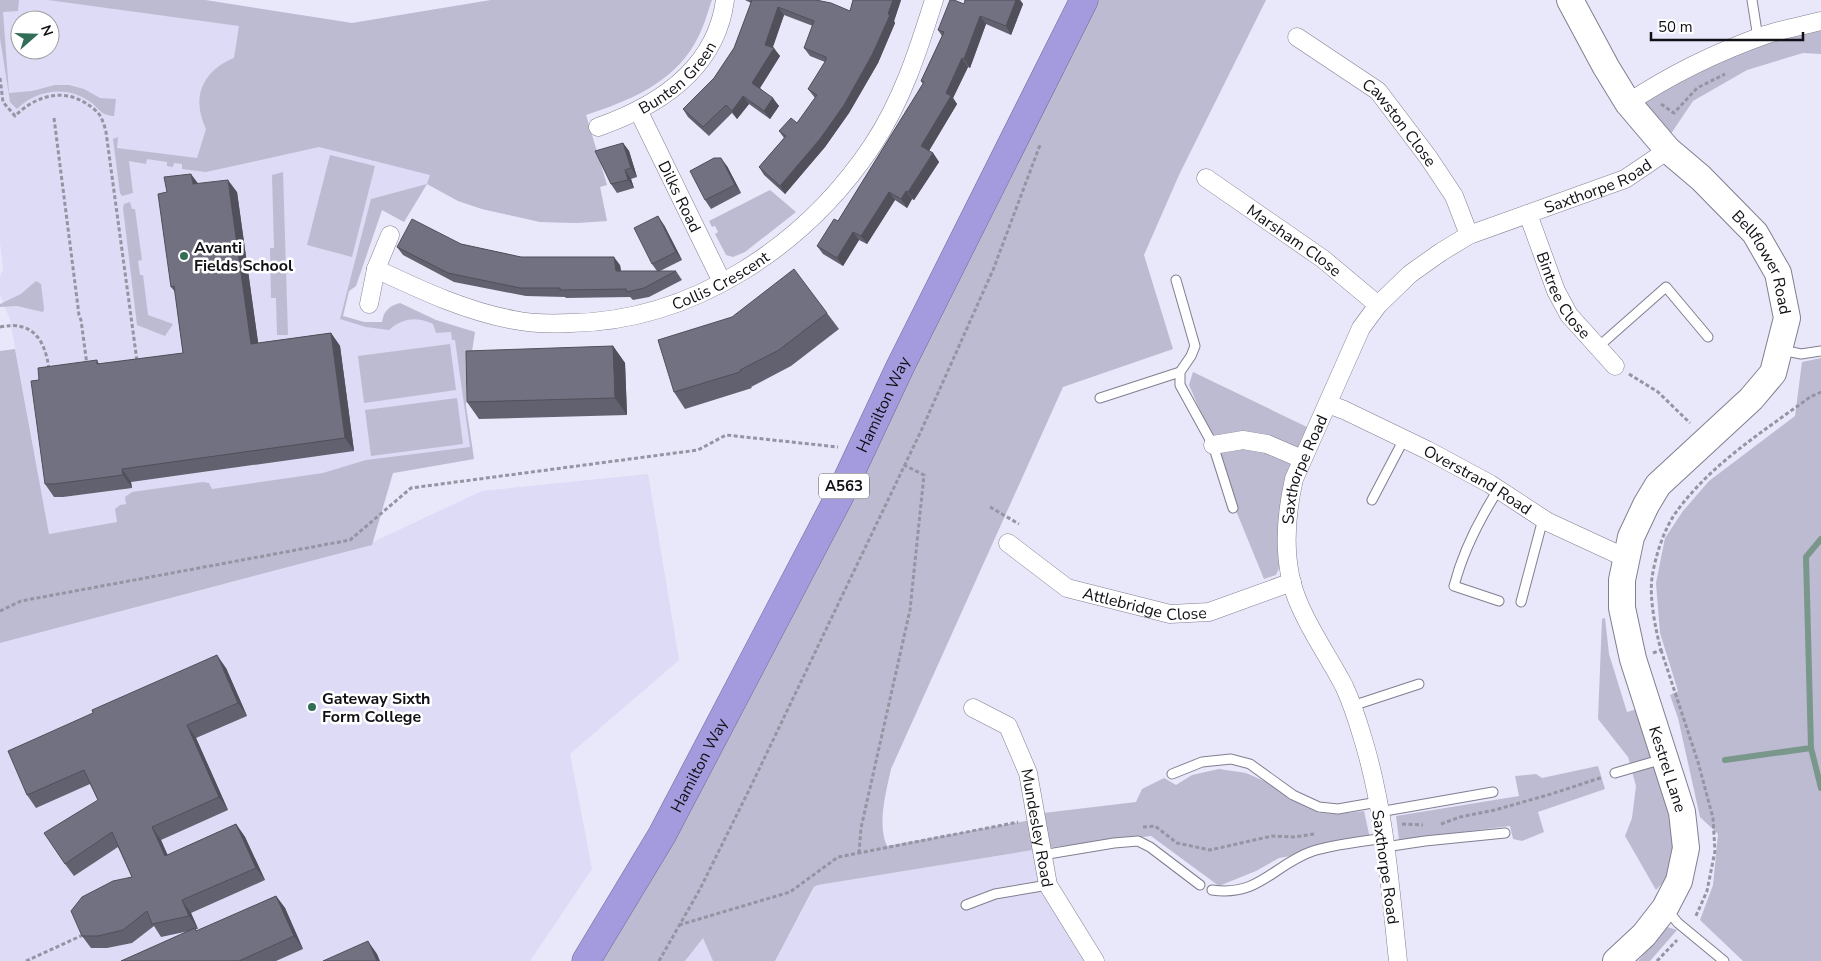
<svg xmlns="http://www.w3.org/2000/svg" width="1821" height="961" font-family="'Nunito Sans',sans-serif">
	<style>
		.built { fill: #dddbf5; fill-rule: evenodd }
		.green { fill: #bdbbd2 }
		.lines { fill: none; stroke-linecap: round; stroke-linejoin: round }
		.stream { stroke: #7a978c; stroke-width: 6 }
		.lane-casing { stroke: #807f90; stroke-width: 11 }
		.street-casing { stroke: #807f90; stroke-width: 19 }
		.secondary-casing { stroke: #807f90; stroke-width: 28 }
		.highway-casing { stroke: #706a97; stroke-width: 29 }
		.path { stroke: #9594a2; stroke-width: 3; stroke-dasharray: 4 2.5; stroke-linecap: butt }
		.lane { stroke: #fff; stroke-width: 9 }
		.street { stroke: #fff; stroke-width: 18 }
		.secondary { stroke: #fff; stroke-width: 26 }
		.highway { stroke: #a39bdd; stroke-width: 28 }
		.wall { fill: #62616f }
		.shaded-wall { fill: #504f5a }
		.building { fill: #727181; stroke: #504f5a }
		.poi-dot { fill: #326d57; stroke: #fff; stroke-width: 2 }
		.labels { text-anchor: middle; stroke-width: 5; stroke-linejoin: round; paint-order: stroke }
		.shield { fill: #fff; stroke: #58585c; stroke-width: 1 }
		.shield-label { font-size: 15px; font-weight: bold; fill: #101016 }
		.street-label { font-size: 16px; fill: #101016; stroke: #fff }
		.poi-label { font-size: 16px; font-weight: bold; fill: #101016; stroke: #fff; text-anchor: start }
	</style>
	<rect width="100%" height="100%" fill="#e9e7fa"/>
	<!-- built -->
	<g class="built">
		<path d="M0 0H205L352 23 491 0 634 96 612 106 586 115 607 185 600 187 607 221 576 223 540 222 482 209 458 201 427 184 404 222 382 210 356 286 349 291 343 316 364 322H382L384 313 391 306 400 303 436 320 475 332 466 389V406L474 459 49 534 10 320 0 294V277L3 269 0 242ZM20 20H50V50H20Z"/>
		<polygon points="648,474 679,660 570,754 592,869 530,961 0,961 0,643 358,549 482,491"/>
		<polygon points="1039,849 1091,961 775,961 815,887 818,885"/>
		<polygon points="703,937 713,961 685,961"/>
	</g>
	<!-- green -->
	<g class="green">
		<path d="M0 0H19L18 11 3 12 9 93 32 91 55 85H69L84 89 100 98 116 99 114 116C99 115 100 108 89 101 66 85 36 90 17 109L10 102 0 38Z"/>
		<path d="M48 0H205L352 23 491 0H712C707 14 703 30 695 43 672 84 628 101 586 115L607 185 600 187 607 221 576 223 540 222 482 209 458 201 427 184 404 222 382 210 356 286 349 291 343 316 364 322H382C384 311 389 306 400 303L436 320 475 332 466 389V406L474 459 393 473 372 545 0 643V351L15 349 49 534 117 522 115 509 120 505 126 504 125 497 132 492 203 482 209 483 212 489 323 473 366 460 470 447 455 340H452L451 332 436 333 433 324C417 316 402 318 389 330L366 327 340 319 371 199 427 184 430 175 319 147 206 172 182 169V164L174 163 173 167 167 166V162L147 159 146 164 129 161 133 193 122 196 120 193 113 139 118 137 117 148 197 158 206 129C191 98 202 71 234 58L239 26Z"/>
		<path d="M1082 0H1266L1179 175 1144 255 1173 349 1063 387 891 769C886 792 877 825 887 846L1031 820 1039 849 818 885 814 887 775 961H713L703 938 685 961H582L691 780Z"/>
		<polygon points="1821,21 1821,54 1803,53 1747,70 1693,101 1662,147 1628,103 1665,84"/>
		<polygon points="330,155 375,166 352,257 307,245"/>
		<polygon points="283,172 288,335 277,335 276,298 271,298 270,248 274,248 272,175"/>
		<polygon points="770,190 796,212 745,252 733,257 726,255 715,234 718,232 715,226 712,227 709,221"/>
		<polygon points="130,202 132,209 135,209 142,260 138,261 140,275 143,275 148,315 173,324 165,336 137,325 123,208 124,204"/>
		<polygon points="36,281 41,284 44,309 43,312 17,306 0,307 0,304 21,294"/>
		<polygon points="450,344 456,390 364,403 358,356"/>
		<polygon points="1821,358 1821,961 1743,961 1700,920 1713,885 1718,834 1700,817 1678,718 1670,695 1678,691 1660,633 1656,583 1665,538 1683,511 1709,481 1795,416 1802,362"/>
		<polygon points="1193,372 1307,427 1286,478 1279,545 1280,566 1276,575 1264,579 1221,474 1211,436 1189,385"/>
		<polygon points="457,398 463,444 371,456 365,410"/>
		<polygon points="1605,618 1609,654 1627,712 1637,709 1662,784 1675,839 1670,875 1656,890 1625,836 1632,818 1636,786 1628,757 1598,719 1602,619"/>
		<polygon points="1598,766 1605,789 1538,812 1544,832 1522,841 1513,839 1510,826 1399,840 1396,816 1519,796 1515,776 1536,774 1542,778"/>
		<polygon points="1219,769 1246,773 1271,784 1289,799 1319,813 1339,814 1364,811 1371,843 1279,858 1256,871 1219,886 1151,836 1046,848 1035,814 1136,802 1142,789 1164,778 1176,785 1192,775"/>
		<polygon points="1667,927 1677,930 1650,961 1638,961"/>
	</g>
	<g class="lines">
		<!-- stream -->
		<g class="stream">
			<polyline points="1821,539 1806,557 1811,748 1821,788"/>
			<polyline points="1725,760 1811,748"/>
		</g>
		<defs>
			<g id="lane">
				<polyline points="1752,0 1758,38"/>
				<polyline points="1176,280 1195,346 1191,356 1180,372 1180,385 1213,445 1233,508"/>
				<polyline points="1598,347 1666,287 1708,337"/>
				<polyline points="1782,350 1801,354 1821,351"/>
				<polyline points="1100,398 1180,372"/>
				<path d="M1498 490C1479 520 1463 551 1454 586L1499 601"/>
				<polyline points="1372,500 1404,439"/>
				<polyline points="1521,602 1543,519"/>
				<polyline points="1352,706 1419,684"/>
				<polyline points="1615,773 1663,759"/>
				<polyline points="1172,774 1202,762 1231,759 1250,764 1293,795 1319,807 1338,809 1378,802"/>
				<polyline points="1379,812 1493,792"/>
				<polyline points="1385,847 1425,841 1505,833"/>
				<polyline points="1042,855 1114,843 1138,841 1150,847 1200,885"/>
				<path d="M1212 890C1260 897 1274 864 1313 851 1335 844 1361 842 1384 838"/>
				<polyline points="966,905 995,894 1048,885"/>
				<polyline points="1667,910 1678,923 1724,961"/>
			</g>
			<g id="street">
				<path id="s1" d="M1297 37 1378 91 1428 157 1454 196 1469 235"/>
				<path d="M1628 103C1670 75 1717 52 1765 35 1783 29 1803 26 1821 21"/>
				<path id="s2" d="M638 110 722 282"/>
				<path id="s3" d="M598 127C658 106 716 69 725 0"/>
				<path id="s4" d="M1206 178 1323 259 1378 305"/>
				<path id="s5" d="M1528 214 1556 291 1569 315 1615 366"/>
				<path id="s6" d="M376 269C421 290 465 311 514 320 533 324 552 324 571 323 693 321 805 246 872 146 902 101 918 51 934 0"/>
				<polyline points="369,304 376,269 390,235"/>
				<path id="s7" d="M1328 404 1344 410 1427 450 1490 484 1548 522 1626 558"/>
				<polyline points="1213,445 1243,440 1267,444 1302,459"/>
				<path id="s8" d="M1008 543 1067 588 1170 614 1209 612 1292 582"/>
				<path id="s9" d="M973 708 1008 726 1028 773 1048 885 1095 961"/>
				<path id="s10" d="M1398 961C1390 887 1385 811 1363 739 1358 722 1352 703 1344 686 1330 659 1312 634 1300 606 1282 567 1285 519 1294 479L1361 328 1378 305 1410 274 1441 252 1469 235 1625 179 1668 150"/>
			</g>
			<g id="secondary">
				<path id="s11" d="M1570 0 1606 67 1628 103 1668 150 1701 178 1755 233 1778 273 1787 318 1773 373 1751 399 1658 485 1646 505 1631 537 1622 580V608L1633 659 1682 812 1686 848 1679 881 1665 908 1644 935 1616 961"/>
			</g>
			<g id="highway">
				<path id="s12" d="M586 961 662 835 839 497 900 367 1084 0"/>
			</g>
		</defs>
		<!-- lane casing -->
		<use href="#lane" class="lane-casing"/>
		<!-- street casing -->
		<use href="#street" class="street-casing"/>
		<!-- secondary casing -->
		<use href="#secondary" class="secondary-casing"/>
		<!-- highway casing -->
		<use href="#highway" class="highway-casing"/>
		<!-- path -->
		<g class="path">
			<path d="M0 78 3 102 15 116C34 97 62 87 87 104 92 107 98 112 101 117 103 122 105 127 106 132L137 361"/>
			<polyline points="1661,104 1674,113 1697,88 1725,74"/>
			<polyline points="54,118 79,315 81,320 87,365"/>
			<path d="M0 327C33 320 45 340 49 369"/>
			<polyline points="1629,374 1658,392 1690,423"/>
			<polyline points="990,507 1019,524"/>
			<polyline points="0,611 21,601 350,540 411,488 698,450 726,435 838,447"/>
			<polyline points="1661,650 1698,762 1713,818 1715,851 1707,891 1695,918"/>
			<path d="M1653 653 1661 650C1656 632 1649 597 1652 578 1655 557 1664 528 1677 511 1712 463 1764 431 1810 397L1821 392"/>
			<polyline points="1402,824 1423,825"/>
			<polyline points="1441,824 1460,817 1495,810 1551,794 1603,777"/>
			<polyline points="1143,827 1155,826 1177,843 1210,850 1272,836 1294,837 1314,834"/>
			<polyline points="859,853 861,828 910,610 924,475 904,465"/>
			<polyline points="679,925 790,892 838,857 1018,822"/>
			<polyline points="26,961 83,935"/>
			<polyline points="659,961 700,889 752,784 921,431 993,270 1040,145"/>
			<polyline points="1657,961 1677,940"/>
		</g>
		<!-- lane -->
		<use href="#lane" class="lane"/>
		<!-- street -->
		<use href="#street" class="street"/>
		<!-- secondary -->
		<use href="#secondary" class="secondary"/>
		<!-- highway -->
		<use href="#highway" class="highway"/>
	</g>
	<!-- wall -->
	<g class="wall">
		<polygon points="745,0 816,0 850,11 853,0 901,0 894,21 895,23 878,63 849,113 825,147 785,194 764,175 759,167 784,138 779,131 797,123 815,98 808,89 825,62 810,56 804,48 813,26 784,15 772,48 780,56 760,88 779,106 770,119 749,104 737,119 732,113 709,136 688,117 683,109 714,78 734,48 751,3"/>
		<polygon points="965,0 1020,0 1023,4 1011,35 986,24 970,68 968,67 953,98 957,104 929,151 933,153 939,162 914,200 912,199 907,208 895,200 867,244 859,240 843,266 823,254 817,246 838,221 923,84 921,81 942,36 938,30 964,4"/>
		<polygon points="623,143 629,151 637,177 631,179 634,188 617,193 611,184"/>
		<polygon points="727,166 741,193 711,209 705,200"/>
		<polygon points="198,184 237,192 258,343 331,333 340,346 354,451 131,482 132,488 63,497 54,497 45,484 39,380 97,360 99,364 183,353 175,292 171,287 167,192"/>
		<polygon points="664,225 682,260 660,271 676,271 682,280 649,297 633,300 630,297 566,298 565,297 526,296 454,282 403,255 397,247 461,244 521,257 620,265 621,271 657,271 652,264"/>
		<polygon points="827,313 839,329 791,366 751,387 752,388 685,409 674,392"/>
		<polygon points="613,346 625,363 627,415 479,419 467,402"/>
		<polygon points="226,668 247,716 196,738 228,810 161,840 167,855 236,824 245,837 265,880 191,913 198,929 196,929 197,931 276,896 285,908 303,949 276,961 121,961 189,931 161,937 154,926 132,943 107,948 91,948 82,936 132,877 118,847 74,876 65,864 98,800 90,784 36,808 27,795"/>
	</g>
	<!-- shaded-wall -->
	<g class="shaded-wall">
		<polygon points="893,0 901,0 894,21 895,23 878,63 849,113 825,147 785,194 780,186 888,14"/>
		<polygon points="1016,0 1020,0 1023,4 1011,35 1006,26"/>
		<polygon points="778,7 784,15 771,53 765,45"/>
		<polygon points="980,16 986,24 970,68 964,59"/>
		<polygon points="774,48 780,56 758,91 752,83"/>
		<polygon points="962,58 968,67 953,98 957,104 927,154 921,146"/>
		<polygon points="743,96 749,104 737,119 732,111"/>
		<polygon points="773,98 779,106 770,119 764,111"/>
		<polygon points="623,143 629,151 637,177 631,168"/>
		<polygon points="933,153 939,162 914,200 908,192"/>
		<polygon points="721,158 727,166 741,193 735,185"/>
		<polygon points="625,170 631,179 634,188 628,180"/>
		<polygon points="191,174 200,186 193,184"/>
		<polygon points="228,180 237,192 260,356 251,344"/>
		<polygon points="906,191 912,199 907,208 901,199"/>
		<polygon points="889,192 895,200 867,244 861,236"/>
		<polygon points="658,216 664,225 682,260 676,252"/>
		<polygon points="853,232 859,240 843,266 837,258"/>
		<polygon points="614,257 620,265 622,279 616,271"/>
		<polygon points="331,333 340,346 354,451 345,438"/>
		<polygon points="613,346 625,363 627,415 615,398"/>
		<polygon points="122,469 131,482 132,488 123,475"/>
		<polygon points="217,655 226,668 247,716 238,703"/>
		<polygon points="187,725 196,738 228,810 219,797"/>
		<polygon points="236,824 245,837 265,880 256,868"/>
		<polygon points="152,827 161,840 174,869 165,856"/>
		<polygon points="276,896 285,908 303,949 294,936"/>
		<polygon points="182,900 191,913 198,929 189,916"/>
		<polygon points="368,941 377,954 380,961 377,961"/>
	</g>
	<!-- building -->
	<g class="building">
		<polygon points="752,0 816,0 831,3 850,11 853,0 893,0 888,14 890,15 872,55 844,105 820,139 780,186 759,167 786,136 779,131 791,118 797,123 817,95 808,89 826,60 826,57 804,48 814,21 778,7 765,45 774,48 752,83 773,98 764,111 743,96 732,111 726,105 703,127 683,109 714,78 734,48"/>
		<polygon points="950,0 954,0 964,4 965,0 1016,0 1006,26 980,16 964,59 962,58 946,93 951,96 921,146 933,153 908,192 906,191 901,199 889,192 861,236 853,232 837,258 817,246 834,219 838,221 924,82 921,81 944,32 938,30"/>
		<polygon points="623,143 631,168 625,170 628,180 611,184 595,151"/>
		<polygon points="714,158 721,158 735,185 705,200 690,171"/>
		<polygon points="191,174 193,184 228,180 251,344 331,333 345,438 122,469 123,475 54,484 45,484 31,381 39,380 38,368 97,360 97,364 183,353 174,286 171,287 158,194 167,192 164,177"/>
		<polygon points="658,216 676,252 652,264 634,228"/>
		<polygon points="412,219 461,244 521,257 614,257 616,271 676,271 644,288 627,292 626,289 560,290 560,288 520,288 448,273 397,247"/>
		<polygon points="794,269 827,313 779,350 740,370 740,372 674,392 658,340 732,317"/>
		<polygon points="613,346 615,398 467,402 466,351"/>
		<polygon points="217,655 238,703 187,725 219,797 152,827 165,856 236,824 256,868 182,900 189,916 152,924 147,911 123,930 98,936 82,936 71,911 82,897 113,881 132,877 112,832 65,864 44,833 98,800 84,770 27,795 8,751 93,713 92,710"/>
		<polygon points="276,896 294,936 239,961 121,961 195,928 196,931"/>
		<polygon points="368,941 377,961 323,961"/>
	</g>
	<!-- markers -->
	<g class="poi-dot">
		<circle cx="184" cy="256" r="5"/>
		<circle cx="312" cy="707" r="5"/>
	</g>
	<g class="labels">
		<!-- shield labels -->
		<rect class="shield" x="819" y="473.5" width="50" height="25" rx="4"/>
		<g class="shield-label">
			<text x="844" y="491">A563</text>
		</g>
		<!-- street labels -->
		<g class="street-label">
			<text dy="6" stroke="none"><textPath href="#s3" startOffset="95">Bunten Green</textPath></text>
			<text dy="6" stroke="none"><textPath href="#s1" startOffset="135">Cawston Close</textPath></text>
			<text dy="6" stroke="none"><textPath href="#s10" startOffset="949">Saxthorpe Road</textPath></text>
			<text dy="6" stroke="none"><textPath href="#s2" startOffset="96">Dilks Road</textPath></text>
			<text dy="6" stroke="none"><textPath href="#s4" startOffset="108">Marsham Close</textPath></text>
			<text dy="6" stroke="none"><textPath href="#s11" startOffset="330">Bellflower Road</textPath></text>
			<text dy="6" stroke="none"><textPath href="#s6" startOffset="362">Collis Crescent</textPath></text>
			<text dy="6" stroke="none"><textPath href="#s5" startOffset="89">Bintree Close</textPath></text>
			<text dy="6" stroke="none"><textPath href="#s12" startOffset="631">Hamilton Way</textPath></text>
			<text dy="6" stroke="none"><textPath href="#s10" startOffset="514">Saxthorpe Road</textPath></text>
			<text dy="6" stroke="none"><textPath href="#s7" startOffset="168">Overstrand Road</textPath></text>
			<text dy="6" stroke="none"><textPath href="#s8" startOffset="154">Attlebridge Close</textPath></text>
			<text dy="6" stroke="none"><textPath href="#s12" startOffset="226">Hamilton Way</textPath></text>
			<text dy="6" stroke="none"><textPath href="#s11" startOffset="908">Kestrel Lane</textPath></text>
			<text dy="6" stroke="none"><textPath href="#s9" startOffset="146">Mundesley Road</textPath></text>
			<text transform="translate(1386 867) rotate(82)" y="6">Saxthorpe Road</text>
		</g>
		<!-- poi labels -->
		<g class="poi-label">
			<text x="194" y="253">Avanti<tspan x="194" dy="18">Fields School</tspan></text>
			<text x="322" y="704">Gateway Sixth<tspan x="322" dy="18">Form College</tspan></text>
		</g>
	</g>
	<!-- north arrow -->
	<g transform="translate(35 35) rotate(70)"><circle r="24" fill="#ffffff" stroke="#9f9fa2"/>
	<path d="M0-4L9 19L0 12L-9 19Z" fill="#326d57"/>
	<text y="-8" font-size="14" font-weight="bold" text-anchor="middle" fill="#101016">N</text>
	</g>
	<!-- scale -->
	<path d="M1651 32v8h152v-8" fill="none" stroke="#101016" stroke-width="2.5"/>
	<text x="1658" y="32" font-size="15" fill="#101016" stroke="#ffffff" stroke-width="4" paint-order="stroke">50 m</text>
</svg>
